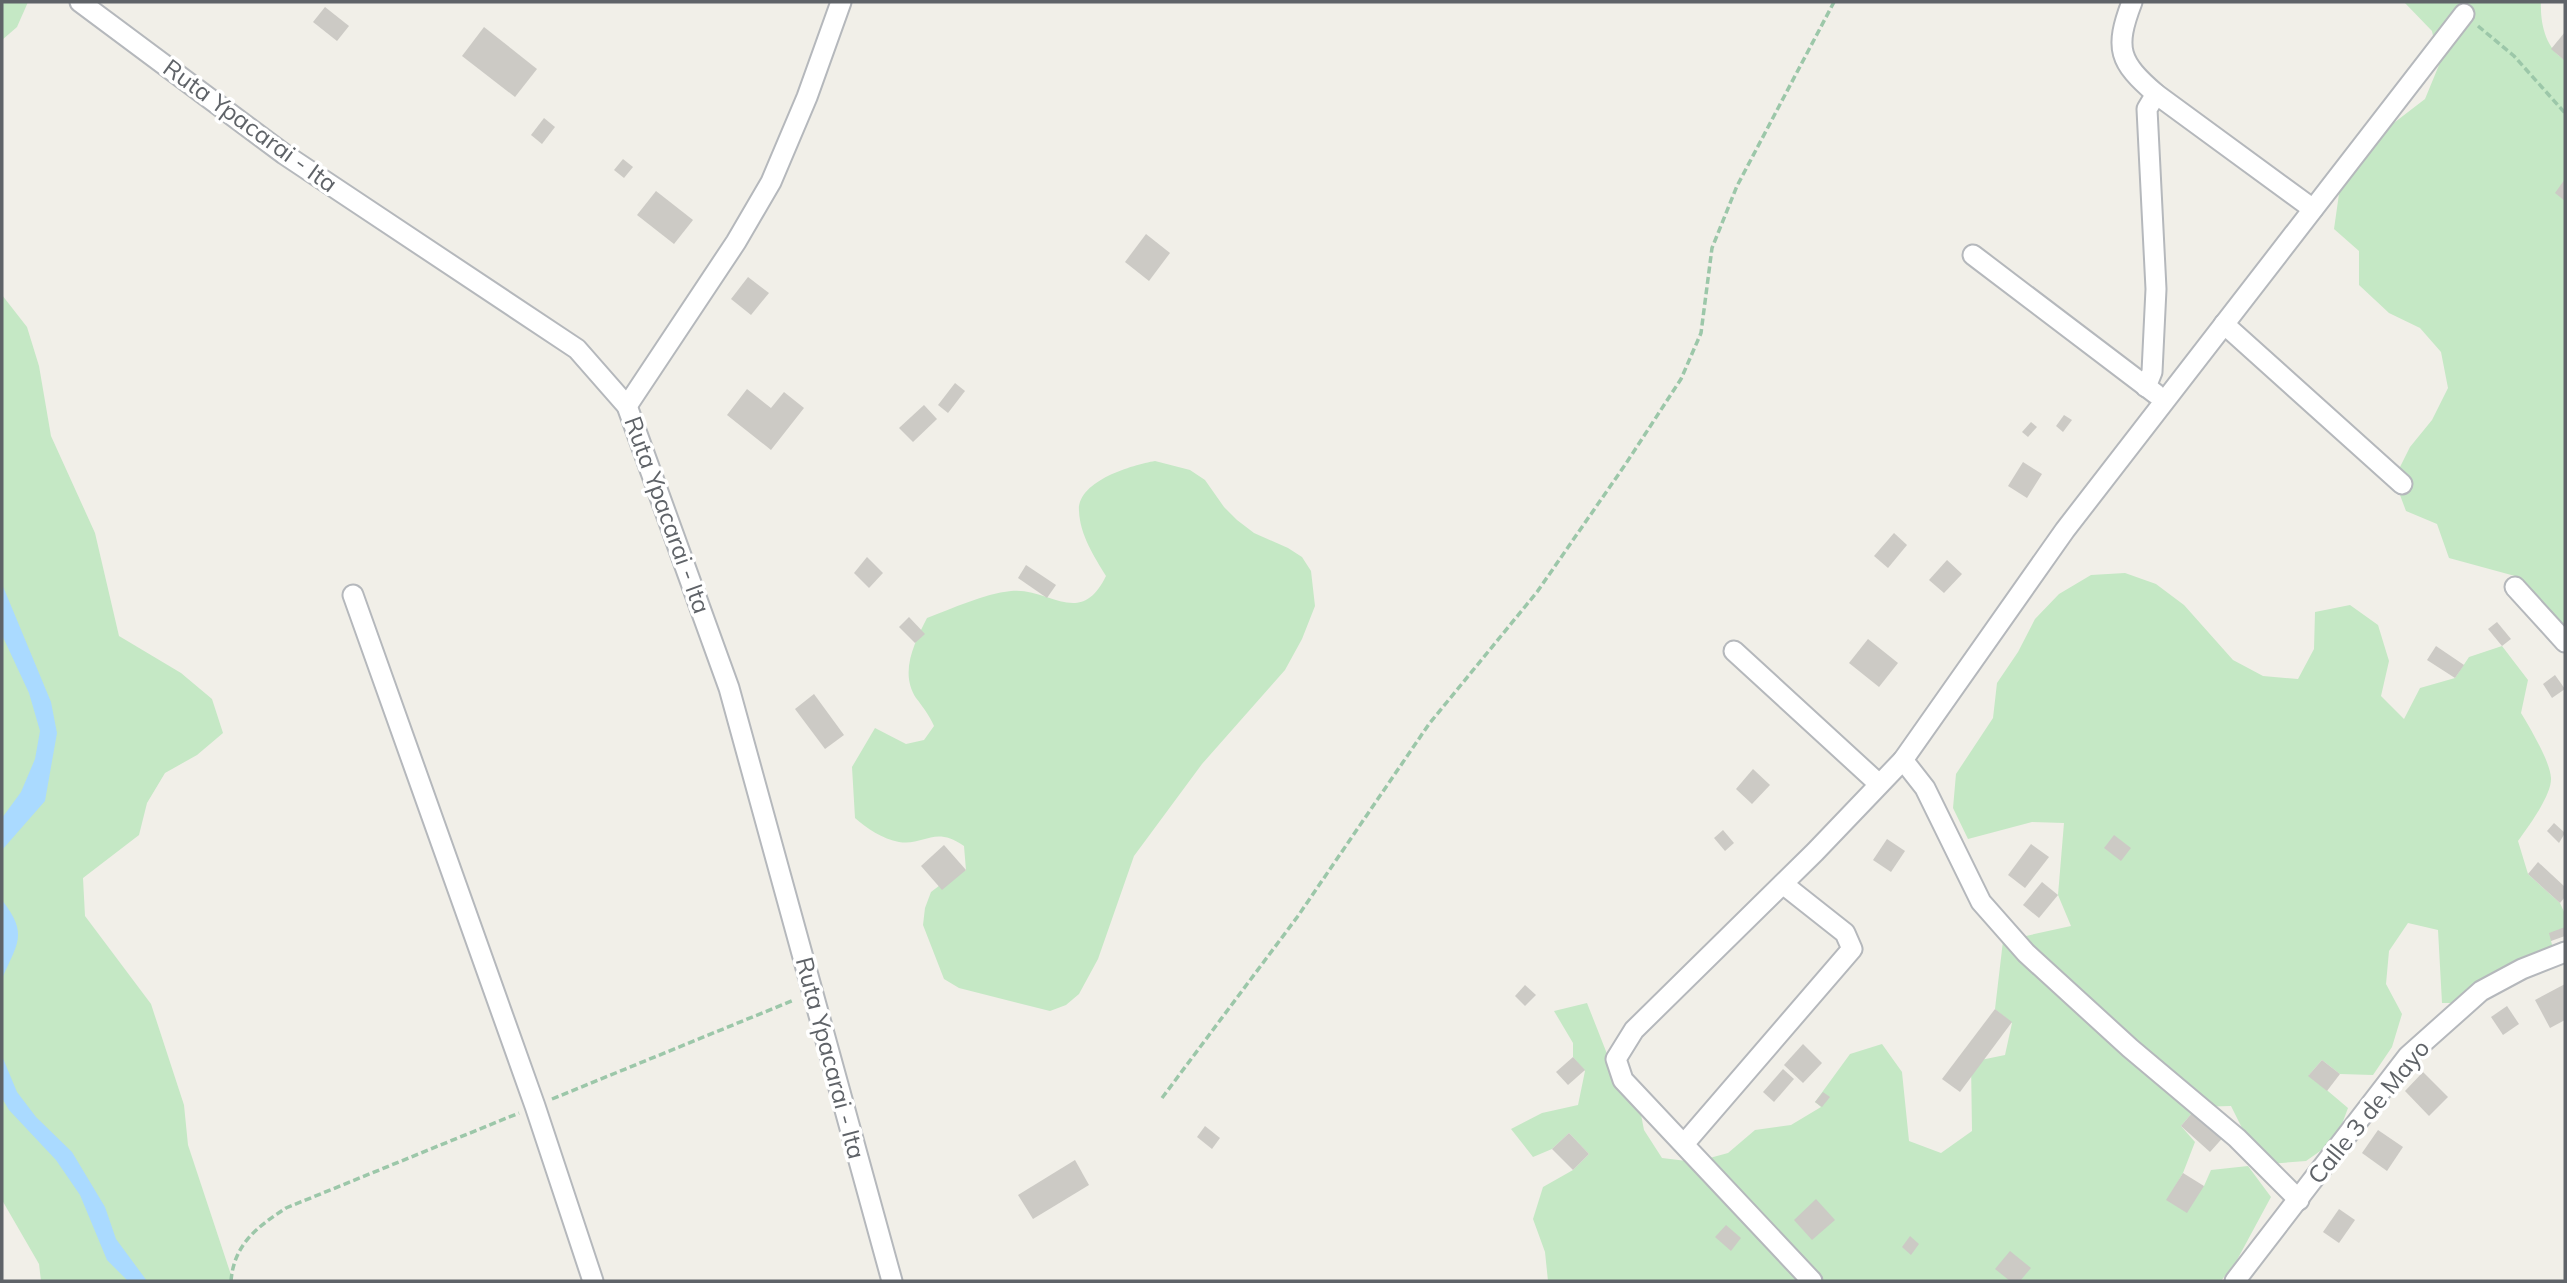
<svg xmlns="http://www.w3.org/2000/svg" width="2567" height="1283" font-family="Mulish,sans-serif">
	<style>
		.green { fill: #c5e8c5 }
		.water { fill: #aadaff }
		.building { fill: #cccac5 }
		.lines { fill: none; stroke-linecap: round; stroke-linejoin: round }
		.minor-casing { stroke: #b5b8bc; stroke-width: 23 }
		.path { stroke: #9cc7a9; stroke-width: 3.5; stroke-dasharray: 7 3.5; stroke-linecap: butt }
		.minor { stroke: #fff; stroke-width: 19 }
		.labels { text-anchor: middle; stroke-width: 7; stroke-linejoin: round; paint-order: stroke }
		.street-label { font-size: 24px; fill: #5f6368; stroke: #fff }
	</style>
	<rect width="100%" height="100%" fill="#f1efe8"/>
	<!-- green -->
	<g class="green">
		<polygon points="2,2 28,2 17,27 2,40"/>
		<path d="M2404 2H2541C2540 24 2546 49 2565 60V640L2515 576 2449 558 2437 524 2406 511 2394 479 2410 447 2432 420 2448 388 2441 352 2420 328 2389 313 2359 285V251L2334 229 2339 194 2369 142 2425 99 2439 65 2432 31Z"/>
		<polygon points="2,295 27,327 39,366 51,436 95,533 119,636 181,673 212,699 223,733 197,755 165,773 147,803 139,835 83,878 85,916 151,1004 184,1105 188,1145 233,1281 41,1281 39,1264 2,1200"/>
		<path d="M1155 461 1190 470 1205 480 1224 507 1237 520 1254 533 1288 548 1302 557 1311 571 1315 606 1302 639 1285 670 1202 764 1134 856 1098 959 1079 994 1066 1005 1050 1011 959 988 944 979 923 925 925 908 931 892 948 879 966 870 964 846C934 825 925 846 899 842 883 839 866 828 855 818L852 767 875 728 906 744 924 740 934 726C929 715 923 707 916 698 899 672 915 642 927 618 954 608 983 594 1011 591 1050 587 1080 629 1106 576 1094 556 1080 535 1079 511 1077 481 1132 465 1155 461Z"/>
		<path d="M2125 573 2156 584 2184 605 2233 660 2263 676 2298 679 2314 649 2315 612 2350 605 2378 625 2389 661 2381 696 2404 719 2420 688 2455 678 2469 657 2502 646 2528 680 2521 713C2530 728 2550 761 2551 778 2552 795 2528 827 2518 841L2528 874 2560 903 2565 914V929L2551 941 2554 952 2476 1003H2442L2438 930 2408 923 2389 951 2386 984 2402 1014 2392 1047 2373 1075 2340 1074 2322 1060 2309 1075 2348 1108 2336 1140 2306 1161 2269 1164 2247 1138 2231 1106 2197 1107 2181 1126 2195 1142 2183 1173 2167 1200 2173 1203 2204 1186 2211 1170 2248 1166 2271 1197 2237 1260 2221 1281H1548L1545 1252 1533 1219 1543 1187 1573 1170 1589 1154 1569 1133 1552 1149 1533 1157 1511 1129 1542 1113 1578 1105 1585 1071 1573 1057V1043L1554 1011 1587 1003 1613 1069 1637 1094 1644 1130 1662 1158 1695 1162 1728 1153 1755 1130 1791 1125 1821 1107 1815 1102 1850 1054 1882 1044 1902 1072 1909 1141 1941 1153 1972 1131 1971 1062 2005 1055 2012 1023 1995 1009 2003 941 2071 926 2058 895 2064 823 2032 822 1968 839 1953 808 1956 774 1993 718 1997 683 2018 652 2035 619 2059 594 2091 575Z"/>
	</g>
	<!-- water -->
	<g class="water">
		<polygon points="2,584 51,702 57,733 45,801 2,850 2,818 21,792 35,759 40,731 29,693 2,635"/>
		<path d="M2 900C29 935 17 943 2 979Z"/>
		<polygon points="2,1056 17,1092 36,1117 72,1152 105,1207 116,1239 147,1281 128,1281 107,1260 80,1195 56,1160 9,1110 2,1098"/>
	</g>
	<!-- building -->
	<g class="building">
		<polygon points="325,7 349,26 337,41 313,22"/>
		<polygon points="484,27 537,69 515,97 462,56"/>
		<polygon points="2565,32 2565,59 2564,60 2551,49"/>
		<polygon points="544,118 555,127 542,144 531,135"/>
		<polygon points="623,159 633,167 624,178 614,170"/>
		<polygon points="2565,179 2565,201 2555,193"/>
		<polygon points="656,191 693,220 674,244 637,215"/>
		<polygon points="1146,234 1170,253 1149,281 1125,262"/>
		<polygon points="748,277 769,293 751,315 731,299"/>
		<polygon points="955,383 965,391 948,413 938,405"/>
		<polygon points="747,389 771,408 784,392 804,408 771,450 727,415"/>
		<polygon points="924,405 937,419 913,442 899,428"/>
		<polygon points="2064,415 2072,420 2063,432 2056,426"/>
		<polygon points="2031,422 2037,427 2028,437 2022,432"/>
		<polygon points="2023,462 2042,474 2027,498 2008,486"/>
		<polygon points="1894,533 1907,545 1888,568 1874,556"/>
		<polygon points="867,557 883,573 869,588 854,573"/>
		<polygon points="1947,560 1962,574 1944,593 1929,580"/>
		<polygon points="1026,565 1056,585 1047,598 1018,578"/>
		<polygon points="909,617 925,634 915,643 899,627"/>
		<polygon points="2497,622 2511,639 2502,646 2488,629"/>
		<polygon points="1868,639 1898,663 1879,687 1849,663"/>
		<polygon points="2436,646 2464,665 2455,678 2427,660"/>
		<polygon points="2555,675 2565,689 2552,698 2543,684"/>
		<polygon points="814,694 844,735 825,749 795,709"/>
		<polygon points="1753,769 1770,785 1752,804 1736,789"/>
		<polygon points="2554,823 2565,833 2559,843 2547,831"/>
		<polygon points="1723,830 1734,843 1725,851 1714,838"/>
		<polygon points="2114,835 2131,848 2121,861 2104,848"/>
		<polygon points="1887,839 1905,851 1891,872 1873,860"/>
		<polygon points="2031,844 2049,857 2025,888 2008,875"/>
		<polygon points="944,845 966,870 942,890 921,866"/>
		<polygon points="2538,862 2565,887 2565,897 2560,903 2528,874"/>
		<polygon points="2042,882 2058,895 2039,918 2023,905"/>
		<polygon points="2565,927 2565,936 2551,941 2549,933"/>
		<polygon points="2565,984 2565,1020 2550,1028 2535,1000"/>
		<polygon points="1525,985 1536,995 1525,1006 1515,996"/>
		<polygon points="2507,1006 2519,1024 2503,1035 2491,1017"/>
		<polygon points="1995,1009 2012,1022 1960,1092 1942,1079"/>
		<polygon points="1803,1044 1822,1063 1803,1083 1784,1065"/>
		<polygon points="1573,1057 1585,1070 1568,1085 1556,1072"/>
		<polygon points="2322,1060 2340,1074 2327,1091 2308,1076"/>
		<polygon points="1783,1069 1794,1079 1774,1102 1763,1092"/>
		<polygon points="2423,1072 2448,1097 2429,1116 2405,1091"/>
		<polygon points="1823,1092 1830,1097 1822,1107 1815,1102"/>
		<polygon points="2197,1107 2227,1133 2210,1152 2181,1126"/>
		<polygon points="1205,1126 1220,1138 1212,1149 1197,1137"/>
		<polygon points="2378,1130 2403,1147 2387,1171 2362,1153"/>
		<polygon points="1569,1133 1589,1154 1573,1170 1552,1149"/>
		<polygon points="1075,1160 1089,1185 1033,1219 1018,1195"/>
		<polygon points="2183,1173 2204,1186 2187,1213 2166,1200"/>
		<polygon points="1816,1199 1835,1220 1812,1240 1794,1220"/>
		<polygon points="2339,1209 2355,1220 2339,1243 2323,1232"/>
		<polygon points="1726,1225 1741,1238 1731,1251 1715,1237"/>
		<polygon points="1910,1236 1919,1244 1911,1255 1902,1247"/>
		<polygon points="2010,1251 2031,1268 2020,1281 2010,1281 1995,1269"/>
	</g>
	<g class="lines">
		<defs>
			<g id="minor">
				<polyline points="80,2 284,154 577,349 627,406 729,688 892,1281"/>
				<path d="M2132 2C2114 49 2119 62 2156 94L2313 209"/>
				<polyline points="1973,255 2156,394"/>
				<polyline points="2224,324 2402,484"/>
				<polyline points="2146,387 2152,372 2156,289 2147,109 2156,94"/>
				<polyline points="627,406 736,242 771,182 807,97 841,2"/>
				<polyline points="2515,587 2565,642"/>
				<polyline points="353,595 535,1106 593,1281"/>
				<polyline points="1734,651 1879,784"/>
				<polyline points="1903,760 1925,788 1981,902 2026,953 2130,1048 2237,1138 2299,1200"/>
				<polyline points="1684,1144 1852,949 1845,933 1783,884"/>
				<polyline points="1812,1281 1623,1080 1616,1059 1634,1030 1815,852 1903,760 2065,530 2464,14"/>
				<polyline points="2235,1281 2408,1056 2481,991 2522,969 2565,952"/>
			</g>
		</defs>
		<!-- minor casing -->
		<use href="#minor" class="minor-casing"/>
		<!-- path -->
		<g class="path">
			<polyline points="2478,26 2514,56 2565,113"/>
			<polyline points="1162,1098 1298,916 1429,724 1537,592 1625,465 1681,379 1701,333 1712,248 1737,186 1834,2"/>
			<polyline points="552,1099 794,1000"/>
			<path d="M231 1281C234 1244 257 1227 286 1208L519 1113"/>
		</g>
		<!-- minor -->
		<use href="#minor" class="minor"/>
	</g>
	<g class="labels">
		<!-- street labels -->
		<g class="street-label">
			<text transform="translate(250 126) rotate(36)" y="8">Ruta Ypacarai - Ita</text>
			<text transform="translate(667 515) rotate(70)" y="8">Ruta Ypacarai - Ita</text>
			<text transform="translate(830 1058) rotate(75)" y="8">Ruta Ypacarai - Ita</text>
			<text transform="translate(2369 1112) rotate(-51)" y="8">Calle 3 de Mayo</text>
		</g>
	</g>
	<!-- border -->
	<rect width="2567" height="1283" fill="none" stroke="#5f6368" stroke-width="7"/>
</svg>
